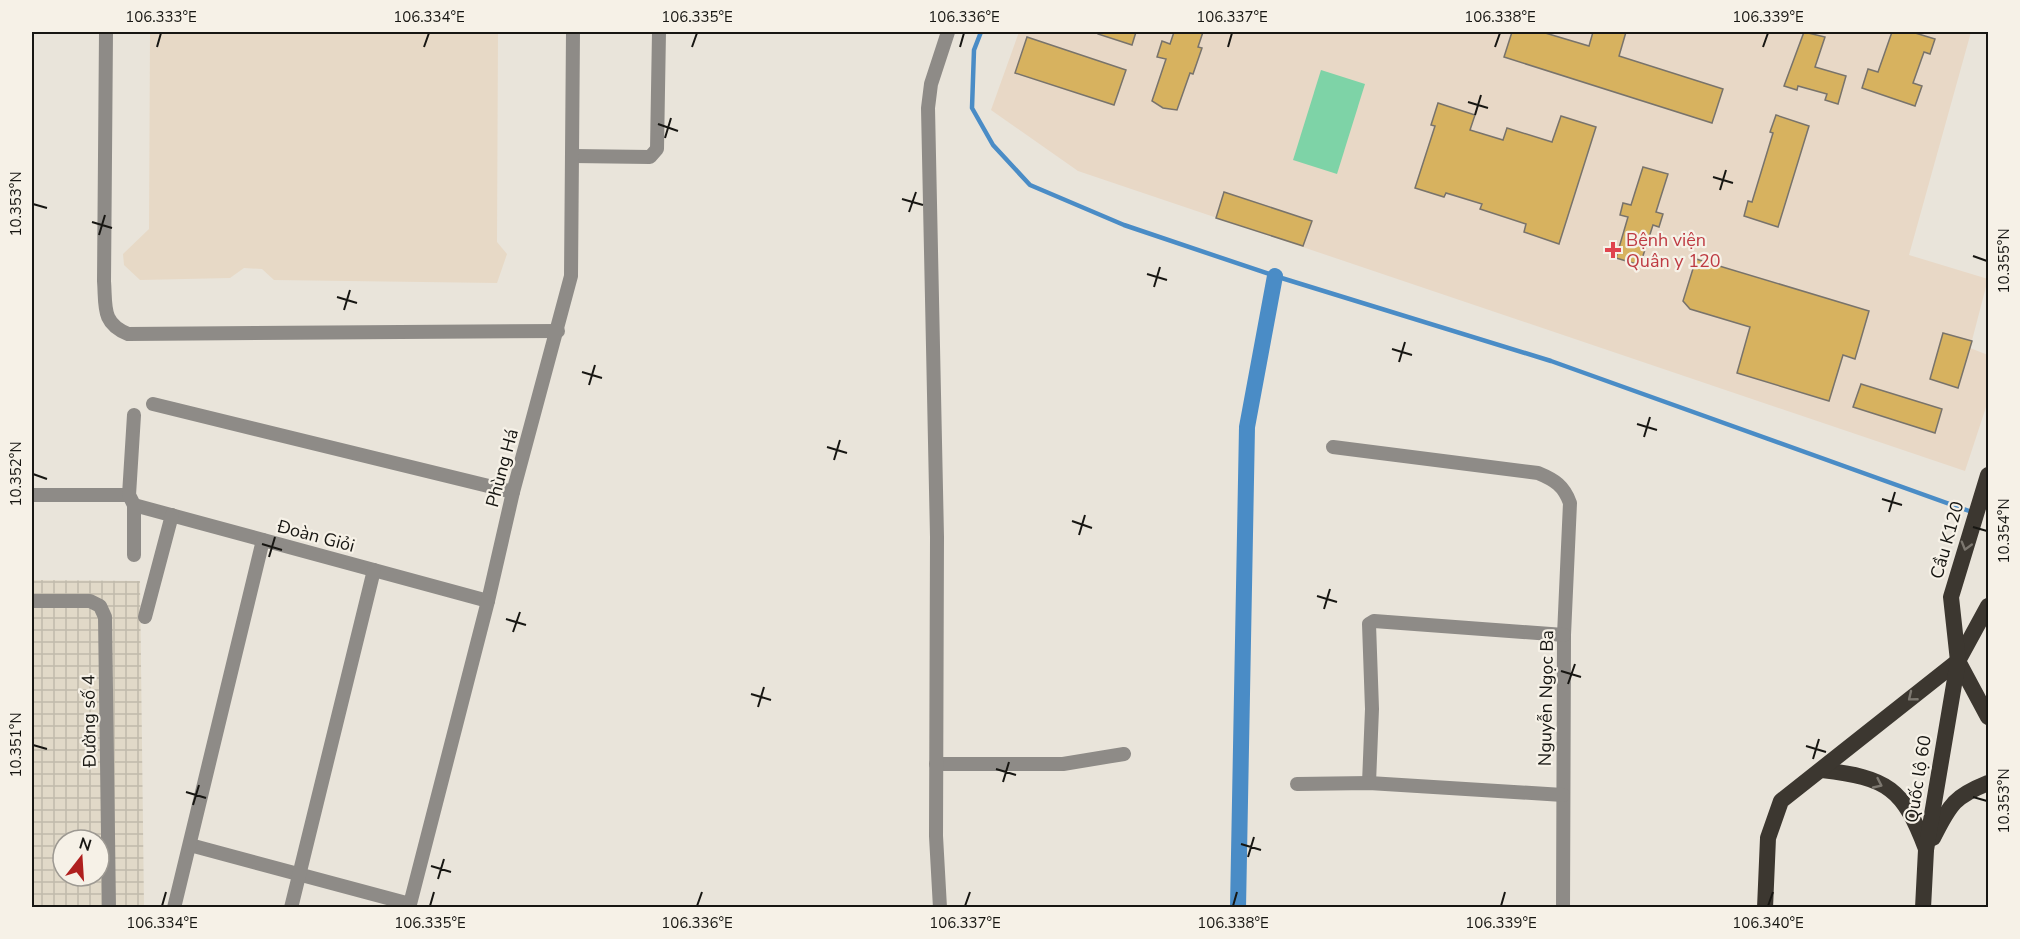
<svg xmlns="http://www.w3.org/2000/svg" width="2020" height="939" font-family="'Nunito Sans',sans-serif">
	<style>
		.industrial { fill: url(#industrial-grid); fill-rule: evenodd }
		.education { fill: #e7d9c6 }
		.medical { fill: #e8d8c6 }
		.green { fill: #7ed3a7 }
		.lines { fill: none; stroke-linecap: round; stroke-linejoin: round }
		.stream { stroke: #4a8cc6; stroke-width: 4.5 }
		.canal { stroke: #4a8cc6; stroke-width: 16 }
		.building { fill: #d7b25f; stroke: #78736b; stroke-width: 1.5 }
		.minor { stroke: #8e8b87; stroke-width: 14 }
		.trunk { stroke: #3c3730; stroke-width: 16 }
		.oneway { stroke: #7d7870 }
		.ticks { fill: none; stroke: #171612; stroke-width: 2 }
		.health-dot { fill: #e0444e; stroke: #f6f1e7; stroke-width: 2 }
		.labels { text-anchor: middle; stroke-width: 4.5; stroke-linejoin: round; paint-order: stroke }
		.health-label { font-size: 18px; fill: #be3a42; stroke: #f6f1e7; text-anchor: start }
		.street-label { font-size: 18px; fill: #171612; stroke: #f6f1e7 }
		.neatline { fill: none; stroke: #171612; stroke-width: 2 }
		.ticks-label { font-size: 15px; text-anchor: middle; fill: #171612 }
	</style>
	<defs>
		<pattern id="industrial-grid" width="8" height="8" patternUnits="userSpaceOnUse" patternTransform="scale(1.5)"><rect width="8" height="8" fill="#e1d9c8"/><path d="M0 4h8M4 0v8" fill="none" stroke="#c0baab"/></pattern>
	</defs>
	<rect width="100%" height="100%" fill="#e9e4da"/>
	<!-- industrial -->
	<path class="industrial" d="M32 580 140 581 144 907 32 908ZM63 840H99V876H63Z"/>
	<!-- education -->
	<polygon class="education" points="150,32 498,32 497,242 507,254 497,283 274,280 262,269 244,268 230,278 140,280 124,265 123,254 149,229"/>
	<!-- medical -->
	<polygon class="medical" points="1019,32 1971,32 1909,255 1988,279 1970,348 1988,355 1988,401 1965,471 1078,171 991,110"/>
	<!-- green -->
	<polygon class="green" points="1321,70 1365,84 1337,174 1293,160"/>
	<g class="lines">
		<!-- stream -->
		<polyline class="stream" points="981,32 974,50 972,108 993,145 1030,185 1124,225 1275,276 1551,361 1972,512"/>
		<!-- canal -->
		<polyline class="canal" points="1238,908 1247,427 1275,276"/>
	</g>
	<!-- building -->
	<g class="building">
		<polygon points="1098,32 1136,32 1132,45 1098,34"/>
		<polygon points="1174,32 1203,32 1198,47 1202,48 1193,74 1190,73 1177,110 1163,108 1152,101 1166,59 1157,57 1162,41 1170,44"/>
		<polygon points="1512,32 1542,32 1589,46 1593,32 1626,32 1619,56 1723,89 1712,123 1504,57"/>
		<polygon points="1804,32 1825,37 1815,67 1846,76 1838,104 1825,100 1827,94 1798,86 1797,90 1784,86"/>
		<polygon points="1892,32 1912,32 1935,39 1930,54 1924,52 1913,83 1922,86 1915,106 1862,88 1868,69 1878,72"/>
		<polygon points="1027,37 1126,70 1114,105 1015,73"/>
		<polygon points="1438,103 1475,115 1470,130 1503,140 1507,128 1552,142 1561,116 1596,127 1559,244 1524,232 1526,224 1480,209 1482,204 1446,193 1444,197 1415,188 1435,126 1431,125"/>
		<polygon points="1776,115 1809,126 1778,227 1744,216 1748,201 1752,202 1773,133 1770,132"/>
		<polygon points="1643,167 1668,174 1656,212 1663,214 1659,227 1653,225 1640,265 1616,258 1628,217 1620,215 1623,203 1631,205"/>
		<polygon points="1224,192 1312,221 1303,246 1216,218"/>
		<polygon points="1696,259 1869,311 1855,359 1843,355 1829,401 1737,373 1750,327 1690,309 1683,301"/>
		<polygon points="1943,333 1972,341 1958,388 1930,379"/>
		<polygon points="1861,384 1942,409 1935,433 1853,407"/>
	</g>
	<g class="lines">
		<!-- minor -->
		<g class="minor">
			<path d="M106 32 104 281C106 306 101 323 128 334L558 331"/>
			<polyline points="573,156 650,157 657,149 659,32"/>
			<polyline points="153,404 513,492"/>
			<path d="M1333 447 1538 473C1555 480 1564 486 1570 503L1564 635 1563 908"/>
			<polyline points="32,495 129,495"/>
			<polyline points="134,505 488,601"/>
			<polyline points="134,555 134,505 129,495 134,415"/>
			<polyline points="32,601 90,601 100,606 105,617 109,908"/>
			<polyline points="145,617 172,515"/>
			<polyline points="936,764 1063,764 1124,754"/>
			<polyline points="1369,783 1372,709 1369,624 1374,621 1564,635"/>
			<polyline points="1297,784 1369,783 1563,795"/>
			<polyline points="190,845 410,904"/>
			<polyline points="174,908 263,540"/>
			<polyline points="291,908 374,570"/>
			<polyline points="409,908 488,601 513,492 571,276 573,32"/>
			<polyline points="940,908 936,836 937,537 928,108 931,84 948,32"/>
		</g>
		<!-- trunk -->
		<g class="trunk">
			<polyline points="1958,661 1988,717"/>
			<path d="M1822 770C1888 778 1903 788 1926 849"/>
			<path d="M1933 838C1950 805 1953 797 1988 783"/>
			<polyline points="1765,908 1768,838 1781,801 1958,661 1988,606"/>
			<polyline points="1923,908 1926,850 1958,661 1951,597 1988,475"/>
		</g>
	</g>
	<!-- one-way arrows -->
	<defs><path id="oneway-chevron" d="M-2-3.5L2.5 0L-2 3.5" fill="none" stroke-width="1.6" stroke-linecap="round" stroke-linejoin="round" transform="scale(1.5)"/></defs>
	<g class="oneway">
		<use href="#oneway-chevron" transform="translate(1966 546) rotate(106)"/>
		<use href="#oneway-chevron" transform="translate(1912 697) rotate(141)"/>
		<use href="#oneway-chevron" transform="translate(1878 784) rotate(25)"/>
	</g>
	<!-- ticks -->
	<path class="ticks" d="M157 47 161 33M424 47 429 33M692 47 697 33M960 47 964 33M1228 47 1232 33M1495 47 1500 33M1763 47 1768 33M1468 102 1488 108M1475 115 1481 95M658 124 678 131M665 138 671 118M1713 177 1733 183M1720 190 1726 170M902 199 923 205M33 204 47 208M909 212 916 192M92 222 112 228M99 235 105 215M1973 256 1987 261M1147 274 1167 280M1154 287 1160 267M337 297 357 303M344 310 350 290M1392 349 1412 355M1399 362 1405 342M582 372 602 378M589 385 595 365M1637 424 1657 430M1644 437 1650 417M827 447 847 453M834 460 840 440M33 474 47 479M1882 499 1902 505M1889 512 1895 492M1072 521 1092 528M1973 527 1987 531M1079 535 1085 515M262 544 282 550M269 557 275 537M1317 596 1337 602M1324 609 1330 589M506 619 526 625M513 632 520 612M1561 671 1581 677M1568 684 1575 664M751 694 771 700M758 707 764 687M33 745 47 749M1806 746 1826 752M1813 759 1819 739M996 769 1016 775M1003 782 1009 762M186 792 206 798M1973 797 1987 801M193 805 199 785M1241 844 1261 850M1248 857 1254 837M431 866 451 872M438 879 444 859M162 906 166 892M430 906 434 892M697 906 702 892M965 906 970 892M1233 906 1237 892M1501 906 1505 892M1768 906 1773 892"/>
	<!-- markers -->
	<path class="health-dot" d="M1610 241h6v6h6v6h-6v6h-6v-6h-6v-6h6z"/>
	<g class="labels">
		<!-- health labels -->
		<g class="health-label">
			<text x="1626" y="246">Bệnh viện<tspan x="1626" dy="21">Quân y 120</tspan></text>
		</g>
		<!-- street labels -->
		<g class="street-label">
			<text transform="translate(502 468) rotate(-75)" y="6">Phùng Há</text>
			<text transform="translate(316 536) rotate(15)" y="6">Đoàn Giỏi</text>
			<text transform="translate(1947 540) rotate(-74)" y="6">Cầu K120</text>
			<text transform="translate(1546 698) rotate(-89)" y="6">Nguyễn Ngọc Ba</text>
			<text transform="translate(89 721) rotate(-91)" y="6">Đường số 4</text>
			<text transform="translate(1918 779) rotate(-81)" y="6">Quốc lộ 60</text>
		</g>
	</g>
	<!-- border -->
	<rect width="2020" height="939" fill="none" stroke="#f6f1e7" stroke-width="66"/>
	<!-- north arrow -->
	<g transform="translate(81 858) rotate(17)"><circle r="28" fill="#f6f1e7" stroke="#9d9992" stroke-width="1.5"/>
	<path d="M0-4.5L10 22L0 15L-10 22Z" fill="#af1f1e"/>
	<text y="-9" font-size="16" font-weight="bold" text-anchor="middle" fill="#171612">N</text>
	</g>
	<rect x="33" y="33" width="1954" height="873" class="neatline"/>
	<g class="ticks-label">
		<text x="161" y="22">106.333°E</text>
		<text x="429" y="22">106.334°E</text>
		<text x="697" y="22">106.335°E</text>
		<text x="964" y="22">106.336°E</text>
		<text x="1232" y="22">106.337°E</text>
		<text x="1500" y="22">106.338°E</text>
		<text x="1768" y="22">106.339°E</text>
		<text transform="translate(16 204) rotate(-90)" y="5">10.353°N</text>
		<text transform="translate(2004 261) rotate(-90)" y="5">10.355°N</text>
		<text transform="translate(16 474) rotate(-90)" y="5">10.352°N</text>
		<text transform="translate(2004 531) rotate(-90)" y="5">10.354°N</text>
		<text transform="translate(16 745) rotate(-90)" y="5">10.351°N</text>
		<text transform="translate(2004 801) rotate(-90)" y="5">10.353°N</text>
		<text x="162" y="928">106.334°E</text>
		<text x="430" y="928">106.335°E</text>
		<text x="697" y="928">106.336°E</text>
		<text x="965" y="928">106.337°E</text>
		<text x="1233" y="928">106.338°E</text>
		<text x="1501" y="928">106.339°E</text>
		<text x="1768" y="928">106.340°E</text>
	</g>
</svg>
